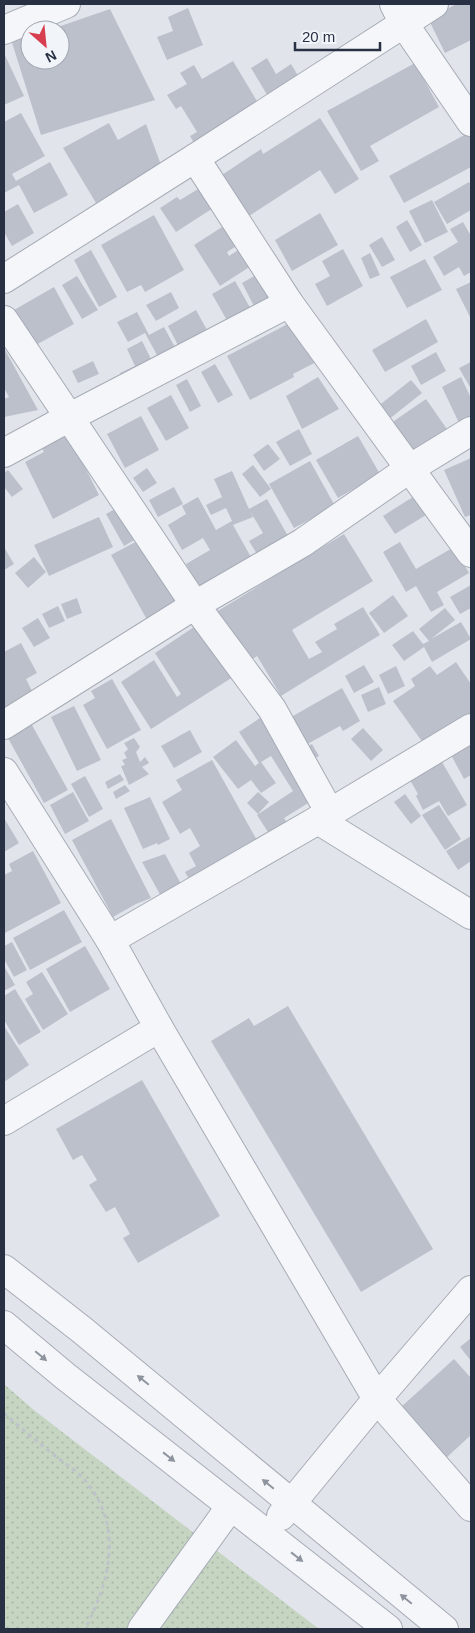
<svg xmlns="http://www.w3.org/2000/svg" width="475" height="1633" font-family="Arial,sans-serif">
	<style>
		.park { fill: url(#park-dots) }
		.building { fill: #bbc0cb }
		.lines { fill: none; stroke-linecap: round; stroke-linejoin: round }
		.minor-casing { stroke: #a6abb6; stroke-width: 30 }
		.path { stroke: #bfc3ca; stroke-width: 3; stroke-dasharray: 4 4; stroke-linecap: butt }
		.minor { stroke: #f4f6f9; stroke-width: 28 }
		.oneway { fill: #8e949e }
	</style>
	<defs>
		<pattern id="park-dots" width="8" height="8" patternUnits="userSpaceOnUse" patternTransform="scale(1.25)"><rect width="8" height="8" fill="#c6d5c2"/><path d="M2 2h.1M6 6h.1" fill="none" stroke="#aab7a8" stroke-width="1.8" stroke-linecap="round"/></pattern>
	</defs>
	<rect width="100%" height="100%" fill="#e1e5eb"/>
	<!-- park -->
	<polygon class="park" points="4,1384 35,1411 319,1629 4,1629"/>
	<!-- building -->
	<g class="building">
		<polygon points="457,4 471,4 471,40 445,53 428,18"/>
		<polygon points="188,8 203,45 167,60 157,37 173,31 168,17"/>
		<polygon points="110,9 155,100 41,135 9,33 25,28 27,37 30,36 30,60 60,60 60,30 49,30"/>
		<polygon points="4,53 24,96 4,105"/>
		<polygon points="267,58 276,74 291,64 303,84 272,103 251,68"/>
		<polygon points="233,61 264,113 199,152 190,136 197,132 181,106 176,109 167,95 187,84 180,73 194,65 202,79"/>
		<polygon points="415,63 439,107 370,146 379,161 361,171 327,111"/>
		<polygon points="21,113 45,156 12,174 16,181 50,162 68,195 34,213 19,185 4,193 4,122"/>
		<polygon points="320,118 359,179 335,194 320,170 243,220 216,179 261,149 263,154"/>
		<polygon points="109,123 118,140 146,124 161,165 96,203 63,148"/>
		<polygon points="468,133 471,139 471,167 404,203 389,176"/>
		<polygon points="469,182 471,185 471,210 447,224 434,202"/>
		<polygon points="208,183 221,203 176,232 160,208 177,197 180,200"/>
		<polygon points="432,200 448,232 425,243 409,211"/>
		<polygon points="18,204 34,233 12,246 4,232 4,212"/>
		<polygon points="320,213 338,245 292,271 275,240"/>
		<polygon points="154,215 184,270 145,292 141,285 127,292 101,245"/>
		<polygon points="233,220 246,240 227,252 229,256 246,245 257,262 220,286 194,245"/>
		<polygon points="407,220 422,245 410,252 396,227"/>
		<polygon points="463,222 471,236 471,272 464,276 459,267 444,276 433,257 458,242 450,229"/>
		<polygon points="382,237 395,260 382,267 369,245"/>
		<polygon points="343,249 363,286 327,306 315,284 330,276 322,261"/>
		<polygon points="91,250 117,297 99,307 74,260"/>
		<polygon points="370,253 380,275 370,279 361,258"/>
		<polygon points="425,259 442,290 407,308 390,277"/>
		<polygon points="265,270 280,297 256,310 242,283"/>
		<polygon points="77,276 98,310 82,319 62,285"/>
		<polygon points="235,281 252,311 229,324 212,294"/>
		<polygon points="471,282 471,316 470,317 456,289"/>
		<polygon points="54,287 74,324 34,346 14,310"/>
		<polygon points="171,292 179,308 156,321 146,305"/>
		<polygon points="196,310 212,339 183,355 168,326"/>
		<polygon points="137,312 149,335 164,327 182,360 165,370 145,333 128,342 117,322"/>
		<polygon points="299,318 322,359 293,374 294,377 250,400 227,356"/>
		<polygon points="426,319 438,342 385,372 372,350"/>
		<polygon points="142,341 160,377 128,392 120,373 135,366 127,349"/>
		<polygon points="4,348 38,410 4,417 4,399 9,397 4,388"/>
		<polygon points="436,352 446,371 421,385 411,366"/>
		<polygon points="93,361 99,374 78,383 72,371"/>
		<polygon points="471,362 471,389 459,368"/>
		<polygon points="215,364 233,395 218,403 201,372"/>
		<polygon points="318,377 339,409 302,429 286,396"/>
		<polygon points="461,377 471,398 471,418 459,423 442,387"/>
		<polygon points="187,379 201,406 190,412 176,385"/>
		<polygon points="411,380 422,393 388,420 377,407"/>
		<polygon points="171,395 189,428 166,441 147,408"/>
		<polygon points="426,399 449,432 414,456 391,423"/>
		<polygon points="141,416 159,450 125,468 107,434"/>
		<polygon points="65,428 99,495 53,519 25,462 44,452 38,441"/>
		<polygon points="299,429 312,454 290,466 276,442"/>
		<polygon points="358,436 380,474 338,498 316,460"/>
		<polygon points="268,444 280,459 264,471 253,455"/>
		<polygon points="471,458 471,515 465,517 444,470"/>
		<polygon points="310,461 335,506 294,528 269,484"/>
		<polygon points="253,465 271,489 260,497 242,474"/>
		<polygon points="147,468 157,483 143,492 133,478"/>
		<polygon points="8,470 23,489 12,497 4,487 4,473"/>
		<polygon points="232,471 249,509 267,499 288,536 260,559 249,541 263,533 250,511 253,517 233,525 256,566 204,595 186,564 210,550 203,538 182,550 168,525 186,514 182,506 198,497 216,530 232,521 226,508 211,515 206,505 222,497 214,479"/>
		<polygon points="174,487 183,504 158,517 149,500"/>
		<polygon points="419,493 431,512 395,534 383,516"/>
		<polygon points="124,504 141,536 124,546 106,514"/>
		<polygon points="99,517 113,547 49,576 34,545"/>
		<polygon points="344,534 373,581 292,630 309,659 322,652 315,642 337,629 334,624 363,607 380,635 281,696 257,656 246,663 216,612"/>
		<polygon points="143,538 182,607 150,625 111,555"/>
		<polygon points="400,542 416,569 454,547 469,573 437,592 444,605 431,612 416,586 406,592 383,552"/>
		<polygon points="4,547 14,564 4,570"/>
		<polygon points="34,557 46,572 28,588 15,573"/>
		<polygon points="471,585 471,608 460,614 450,597"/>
		<polygon points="393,595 408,616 384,633 369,613"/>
		<polygon points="77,598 82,613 67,619 61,604"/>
		<polygon points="58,606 65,621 49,628 42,614"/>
		<polygon points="445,608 455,620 431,639 461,622 471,639 432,662 424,647 404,661 392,645 413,631 423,644 429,641 419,629"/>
		<polygon points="38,618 50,638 34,647 22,628"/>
		<polygon points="200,623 233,677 151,729 121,682 154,660 177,697 181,694 155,653"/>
		<polygon points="21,643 37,673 26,679 37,701 4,718 4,652"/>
		<polygon points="456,662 471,684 471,715 426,747 393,701 415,686 411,679 430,666 437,675"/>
		<polygon points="364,665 374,682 354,693 345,676"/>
		<polygon points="396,666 405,686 388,694 379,675"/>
		<polygon points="112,679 141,730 107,749 83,705 95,698 91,691"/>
		<polygon points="379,687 386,704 368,712 361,695"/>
		<polygon points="342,688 360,721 343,731 340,726 302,747 286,720"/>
		<polygon points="74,706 101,760 77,771 51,717"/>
		<polygon points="266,714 318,797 284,818 293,832 275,843 257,815 293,791 271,756 261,762 276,783 261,793 251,780 238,789 213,757 236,740 255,766 259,763 239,732"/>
		<polygon points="27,716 68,790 44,803 4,731"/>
		<polygon points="363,728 383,750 371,761 351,739"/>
		<polygon points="190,730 202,752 174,768 161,746"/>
		<polygon points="134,738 140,747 136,752 140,762 145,757 149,763 142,767 149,774 129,785 121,766 125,765 122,760 127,758 124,753 128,749 124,743"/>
		<polygon points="471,740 471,775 464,779 450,753"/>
		<polygon points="312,744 319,756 305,763 298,751"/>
		<polygon points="212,760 263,851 195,890 185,872 196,866 189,853 200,846 190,828 180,834 162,802 182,790 176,780"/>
		<polygon points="442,762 467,805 448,816 439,801 423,810 416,796 418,794 410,780"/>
		<polygon points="120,774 124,780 108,789 105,782"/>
		<polygon points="85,776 103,809 89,817 71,784"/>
		<polygon points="125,785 130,791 116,799 113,792"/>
		<polygon points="73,792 89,821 65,834 50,805"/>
		<polygon points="258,792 269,802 258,814 247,803"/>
		<polygon points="405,794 421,816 411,824 394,802"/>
		<polygon points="150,797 170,839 158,845 157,843 143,849 124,808"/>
		<polygon points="439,805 461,839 445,850 422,815"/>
		<polygon points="4,818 19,843 4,852"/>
		<polygon points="111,819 151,898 136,904 113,917 72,840"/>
		<polygon points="471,836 471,861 458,870 446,851"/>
		<polygon points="33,851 61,903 5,933 4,930 4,875 12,871 9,864"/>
		<polygon points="165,854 182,886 161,896 142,862"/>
		<polygon points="64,910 82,942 30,970 13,938"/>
		<polygon points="12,942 27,970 14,977 4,959 4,946"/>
		<polygon points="85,946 110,989 70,1012 46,969"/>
		<polygon points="4,966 15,985 4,991"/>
		<polygon points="42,972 68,1014 43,1030 25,999 33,994 26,982"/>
		<polygon points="15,989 41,1032 19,1045 4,1020 4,996"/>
		<polygon points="288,1006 433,1249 361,1292 211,1041 249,1018 254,1026"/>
		<polygon points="4,1026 29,1065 4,1082"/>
		<polygon points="142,1080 220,1216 138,1263 123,1238 130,1234 115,1207 106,1212 89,1185 97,1180 82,1155 73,1160 56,1129"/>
		<polygon points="471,1338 471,1361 460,1347"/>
		<polygon points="454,1359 471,1378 471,1435 446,1458 400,1408"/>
	</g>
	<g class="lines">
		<defs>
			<g id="minor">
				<polyline points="394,4 404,24 471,122"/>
				<polyline points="4,30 66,4"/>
				<polyline points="195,158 289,303 471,553"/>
				<polyline points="4,279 195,158 434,4"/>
				<polyline points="4,320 195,605 272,709 330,813"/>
				<polyline points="4,453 70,417 289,303"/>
				<polyline points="4,725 195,605 302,543 409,469 471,431"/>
				<polyline points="4,772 110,940 159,1028 377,1399 471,1507"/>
				<polyline points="318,820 471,915"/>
				<polyline points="110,940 318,820 471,728"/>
				<polyline points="4,1121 159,1028"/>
				<polyline points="4,1269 82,1330 444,1629"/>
				<polyline points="4,1325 65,1376 388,1629"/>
				<polyline points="281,1516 377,1399 471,1290"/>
				<polyline points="142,1629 231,1506"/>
			</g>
		</defs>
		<!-- minor casing -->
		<use href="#minor" class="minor-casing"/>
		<!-- path -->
		<path class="path" d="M4 1413C20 1428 37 1441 54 1455 63 1462 73 1468 81 1476 125 1522 111 1579 85 1629"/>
		<!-- minor -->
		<use href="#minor" class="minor"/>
	</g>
	<!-- one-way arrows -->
	<defs><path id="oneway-solid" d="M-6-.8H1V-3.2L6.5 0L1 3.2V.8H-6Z" transform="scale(1.25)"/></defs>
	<g class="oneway">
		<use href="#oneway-solid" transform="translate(41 1356) rotate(40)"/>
		<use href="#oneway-solid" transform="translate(143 1380) rotate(-141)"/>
		<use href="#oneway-solid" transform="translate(169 1457) rotate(38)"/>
		<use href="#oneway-solid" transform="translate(268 1484) rotate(-141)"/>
		<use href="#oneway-solid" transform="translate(297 1557) rotate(38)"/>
		<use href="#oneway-solid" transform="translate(406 1599) rotate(-141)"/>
	</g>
	<!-- border -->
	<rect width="475" height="1633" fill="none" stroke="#283144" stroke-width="10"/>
	<!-- north arrow -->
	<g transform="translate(45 45) rotate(153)"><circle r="24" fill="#f1f4f8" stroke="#a1a6b0"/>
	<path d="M0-4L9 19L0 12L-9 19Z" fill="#d73f51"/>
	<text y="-8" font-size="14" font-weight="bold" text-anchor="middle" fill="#283144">N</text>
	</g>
	<!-- scale -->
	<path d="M295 42v8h85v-8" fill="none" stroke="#283144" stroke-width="2.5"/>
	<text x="302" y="42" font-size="15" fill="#283144" stroke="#f1f4f8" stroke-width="4" paint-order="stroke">20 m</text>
</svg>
